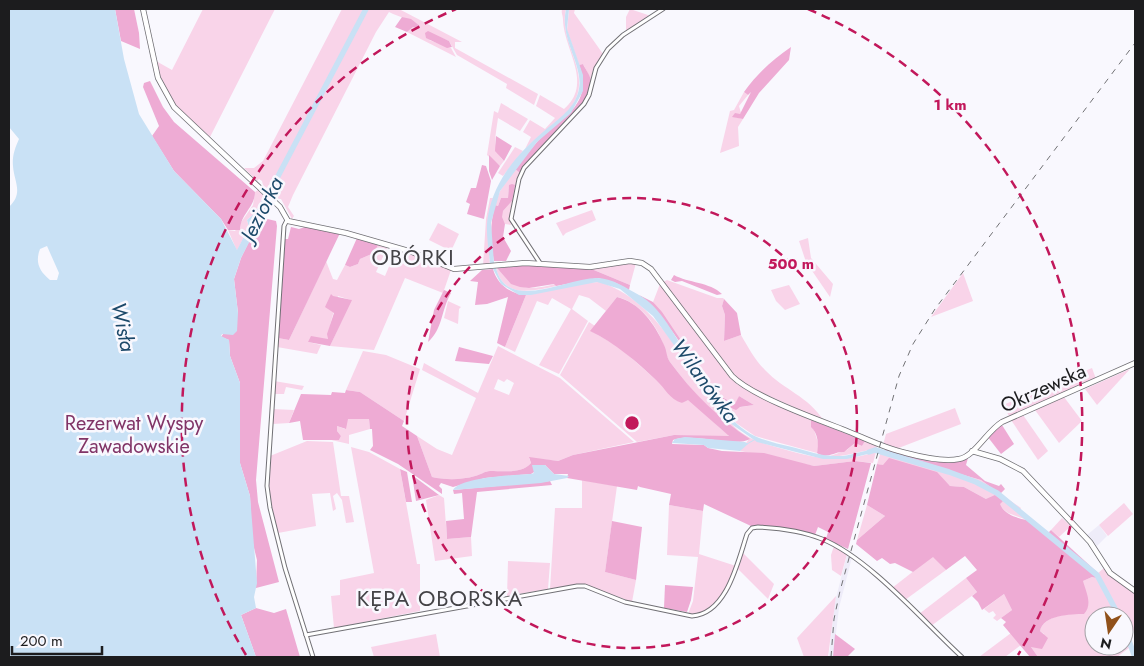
<svg xmlns="http://www.w3.org/2000/svg" width="1144" height="666" font-family="Jost,sans-serif">
	<style>
		.built { fill: #eeecf9 }
		.green { fill: #f9d4e9; fill-rule: evenodd }
		.forest { fill: #eeabd4 }
		.water { fill: #c9e1f5; fill-rule: evenodd }
		.lines { fill: none; stroke-linecap: round; stroke-linejoin: round }
		.stream { stroke: #c9e1f5; stroke-width: 1 }
		.river { stroke: #c9e1f5; stroke-width: 5.5 }
		.street-casing { stroke: #717075; stroke-width: 5 }
		.secondary-casing { stroke: #717075; stroke-width: 6 }
		.street { stroke: #fff; stroke-width: 3 }
		.secondary { stroke: #fff; stroke-width: 4.5 }
		.rail { stroke: #727275; stroke-width: 1; stroke-dasharray: 6 6; stroke-linecap: butt }
		.ring { fill: none; stroke: #c2185b; stroke-width: 2.5; stroke-dasharray: 9 6 }
		.labels { text-anchor: middle; stroke-width: 5; stroke-linejoin: round; paint-order: stroke }
		.street-label { font-size: 20px; fill: #1c1c1e; stroke: #f9f8fe }
		.park-label { font-size: 20px; fill: #813467; stroke: #f9f8fe }
		.water-label { font-size: 21px; font-style: italic; fill: #1c496a; stroke: #f9f8fe }
		.quarter-label { font-size: 22px; letter-spacing: 1px; fill: #444347; stroke: #f9f8fe }
		.centre { fill: #c2185b; stroke: #f9f8fe; stroke-width: 2.5 }
		.ring-label { font-size: 15px; text-anchor: middle; font-weight: bold; fill: #c2185b; stroke: #f9f8fe; stroke-width: 5; stroke-linejoin: round; paint-order: stroke }
	</style>
	<rect width="100%" height="100%" fill="#f9f8fe"/>
	<!-- built -->
	<g class="built">
		<polygon points="1099,525 1107,536 1097,546 1087,535"/>
		<polygon points="847,554 852,557 839,608 833,657 829,657 834,606"/>
	</g>
	<!-- green -->
	<g class="green">
		<polygon points="203,9 275,9 210,137 175,106 163,86 156,61 172,70"/>
		<path d="M342 9H399L462 42H455V48L538 94 534 105 506 88 507 84 457 55 449 41 439 37 429 40 451 48 456 57 407 32 413 27 418 29 420 26C410 18 400 18 389 12L376 32 293 195 288 207 294 216 292 219 281 199C274 199 263 189 262 181L259 179 257 181 244 168H254L263 161Z"/>
		<path d="M562 9H566C558 44 594 74 572 106 560 123 539 134 525 149L531 137 523 132 530 120 545 129 555 118 536 106 540 95 564 109C594 84 564 50 563 20 563 14 561 14 562 9Z"/>
		<polygon points="569,9 575,9 574,13 603,54 593,70 591,79 583,64 579,65 567,30"/>
		<polygon points="630,9 651,16 626,31 626,17"/>
		<polygon points="744,92 748,95 739,106 741,113 735,117 743,119 738,127 739,146 720,153 730,111 734,110"/>
		<path d="M501 103 528 119 520 131 498 118C496 134 491 149 504 161L500 166 487 155 494 111 498 113Z"/>
		<polygon points="515,147 523,151 503,176 498,173"/>
		<polygon points="515,169 520,173 510,213 511,225 505,224 502,219 502,212 512,201 509,186 508,198 501,198 498,206 495,205 500,191"/>
		<polygon points="258,190 264,196 256,212 247,220 249,227 237,251 228,230 235,231 253,205 255,192"/>
		<path d="M490 198H493C486 221 488 241 490 265L483 266 486 219Z"/>
		<polygon points="592,210 596,220 566,233 563,236 556,223"/>
		<polygon points="438,223 459,234 451,251 429,240"/>
		<polygon points="808,238 811,258 833,284 830,297 806,262 799,241"/>
		<path d="M378 245 387 248 376 272 385 276 396 250 416 255 451 270 443 293 405 278 374 350 330 346 351 300 338 296C336 305 327 333 328 340L321 338 308 342 321 345 317 354 277 347 278 338 289 340 326 261 333 279 337 280 345 265 350 267 358 264 360 259 374 253Z"/>
		<polygon points="630,262 636,263 630,285 589,268"/>
		<path d="M496 268C521 286 520 293 555 284L556 286C533 291 504 299 496 268Z"/>
		<polygon points="963,273 973,301 931,317"/>
		<path d="M667 280 717 298H723L724 299 722 306 725 315 724 341 741 335C748 347 755 360 765 370 784 390 808 396 824 421L745 385 738 379 663 282Z"/>
		<path d="M600 282C658 301 682 362 718 407 725 415 730 423 738 430 753 442 772 446 790 451 823 460 842 462 876 452L873 463 855 461 814 466 740 451 749 439C718 419 692 392 670 362 665 355 665 348 662 341 655 322 637 301 617 297L606 311 589 298 579 295 572 309 588 321 559 374 539 365 571 309 552 298 548 305 537 301 515 352 505 347 526 295 583 283Z"/>
		<polygon points="660,284 737,384 811,420 819,446 817,453 755,436 736,423 721,404 729,409 754,405 739,396 736,404 722,397 713,388 653,302"/>
		<polygon points="789,285 800,304 785,310 776,301 771,290"/>
		<polygon points="448,301 461,307 459,309 458,324 444,318"/>
		<path d="M589 322 595 326 591 331 619 347 682 403 688 399C704 410 714 425 729 435L727 437 674 435 637 442 560 375Z"/>
		<path d="M498 346 560 378 634 442 573 455 558 461 529 458 531 463C522 474 503 471 490 471 485 471 480 475 475 476 462 480 445 480 432 477L417 436 437 449 452 455 476 398 422 370 424 363 478 393ZM498 379 504 382 507 379 514 383 509 395 494 389Z"/>
		<polygon points="363,351 386,355 420,369 404,421 360,392 346,390"/>
		<polygon points="1092,368 1096,379 1009,416 1003,405"/>
		<polygon points="1130,369 1097,405 1085,389"/>
		<polygon points="274,381 304,386 302,390 286,387 284,394 273,394"/>
		<polygon points="1064,397 1082,421 1059,443 1035,410"/>
		<polygon points="955,408 961,424 896,449 883,445 886,434"/>
		<polygon points="272,409 294,410 289,423 273,424"/>
		<polygon points="1023,415 1048,451 1038,460 1011,420"/>
		<polygon points="363,418 369,419 370,429 349,435 349,444 327,439 339,440 341,436 337,431 337,426 345,429 347,419"/>
		<polygon points="307,441 333,442 341,496 349,496 354,522 346,523 342,500 337,493 333,496 336,509 333,511 330,493 312,494 316,526 278,533 269,494 270,456"/>
		<path d="M865 441 877 446 876 450C862 449 849 457 830 456L847 450 855 443 862 446Z"/>
		<polygon points="351,447 369,452 400,469 417,564 420,564 420,611 334,628 331,596 340,595 340,580 374,573"/>
		<path d="M881 451 981 480 1021 508 1020 510 1097 574 1104 568 1135 593V633L1132 628 1127 631 1133 645 1117 657H1038L1031 647 1044 634 1040 631C1042 618 1064 613 1076 614L1083 581 1092 577 1096 578 1095 576 1027 520 1008 513 991 499H986L964 487 950 486 940 477 877 464ZM1094 616H1124V646H1094Z"/>
		<polygon points="582,480 617,486 605,572 636,580 632,602 586,585 550,589 555,508 582,508"/>
		<polygon points="439,495 444,498 447,539 471,537 472,556 435,561 426,500"/>
		<polygon points="1124,503 1133,514 1108,536 1099,525"/>
		<path d="M669 505 703 511 699 554 736 566C730 584 711 620 688 614L693 601 698 557 667 555Z"/>
		<polygon points="867,505 885,516 857,540"/>
		<polygon points="1062,518 1071,526 1059,537 1051,530"/>
		<polygon points="834,546 847,554 841,576 832,570 831,555"/>
		<polygon points="743,553 774,584 768,599 738,569"/>
		<polygon points="933,556 946,570 905,600 892,588"/>
		<polygon points="508,561 550,563 548,589 507,596"/>
		<polygon points="966,578 977,592 931,626 919,614"/>
		<polygon points="1004,594 1012,610 997,621 993,618 996,615 993,611 989,613 984,609"/>
		<polygon points="836,596 828,657 804,657 797,638"/>
		<polygon points="1011,633 1021,645 1005,657 979,657"/>
		<polygon points="436,634 440,657 374,657 371,647"/>
	</g>
	<!-- forest -->
	<g class="forest">
		<polygon points="115,9 134,9 139,33 140,49 121,41"/>
		<polygon points="402,17 411,19 420,26 419,29 413,27 407,32 395,27"/>
		<polygon points="428,31 449,41 452,47 447,48 426,38 425,33"/>
		<path d="M791 47 789 60 759 93 743 119 732 117 735 113 740 114 751 92 748 95 744 92C757 74 773 59 791 47Z"/>
		<path d="M583 64C585 69 591 76 591 81 593 106 535 149 520 173L515 169C522 161 529 151 537 142 561 117 594 106 579 65Z"/>
		<path d="M150 81 163 107 174 122 255 192C255 207 240 215 240 230H228L221 219 174 171 152 136 159 126 143 87 144 83Z"/>
		<polygon points="496,136 512,146 504,161 495,151"/>
		<polygon points="489,155 500,166 492,180 489,171"/>
		<polygon points="482,165 486,166 491,181 484,219 467,214 470,204 466,202 471,188 476,188"/>
		<path d="M512 184 515 185 512 201 503 211 502 217 505 224 503 237 511 251 506 261H494C490 242 490 224 495 205L498 206 501 198H508L509 185Z"/>
		<polygon points="263,218 276,221 277,226 256,480 258,502 279,582 256,588 257,560 252,540 250,496 240,463 240,383 230,356 229,340 221,337 238,313 234,279 241,258 259,221"/>
		<polygon points="291,227 299,229 305,227 340,233 289,340 278,338 285,239 288,239"/>
		<polygon points="357,238 378,245 374,253 360,259 358,264 350,267 345,265"/>
		<polygon points="522,265 589,268 630,285 629,290 616,283 598,278 556,286 554,284 529,288 520,287 511,284 497,268"/>
		<path d="M493 269C497 284 510 294 526 295L505 347 497 343 508 297 487 304 475 305 478 282 470 281 482 270Z"/>
		<path d="M674 275C688 283 710 282 722 294L717 295 682 281 675 282 671 280Z"/>
		<path d="M444 290 451 293C441 310 443 329 428 342L434 310Z"/>
		<polygon points="331,294 333,296 352,300 330,346 308,342 311,336 328,339 327,334 334,313 325,307"/>
		<path d="M639 295 653 302 662 312 713 388 722 397 735 404 739 396 754 405 740 407 736 410 721 404C694 368 674 324 639 295Z"/>
		<path d="M617 297C639 302 655 324 664 345 667 351 666 356 670 362 692 392 719 419 750 439 735 448 693 432 673 440L672 444 704 445 708 448 722 451 764 453 814 466 855 461 871 463 848 549 826 539 828 532 818 527 815 535 766 526H751L704 504 703 511 669 505 671 494 640 487 638 486 637 490 567 478 568 474H554L545 465 531 474 485 478 453 487 441 483 439 486 442 489V494L398 464 370 450 373 446 372 429H370L369 419H348L346 429 337 426V431L341 436 339 440H303L300 421 289 423 301 394 331 395 332 392 345 393 346 390 360 392 404 421 402 426 417 436 432 477C445 480 462 480 475 476 480 475 485 471 490 471 503 471 522 474 531 463L529 457 558 461 573 455 674 435 729 436 688 400 682 403C669 399 666 389 656 380 636 361 615 343 590 331Z"/>
		<polygon points="724,299 737,313 741,335 724,341 725,315 722,306"/>
		<polygon points="459,347 493,356 489,364 455,361"/>
		<path d="M811 420 865 441 862 446 855 443 844 452C834 451 827 460 817 453 819 445 818 433 811 427Z"/>
		<polygon points="1002,425 1014,444 1001,454 987,436"/>
		<path d="M885 449C907 457 946 465 968 458L966 465 985 481 999 486 1001 484 1005 489 1000 494 981 480 884 452Z"/>
		<path d="M889 458 937 472 950 486 964 487 986 499 995 495 1003 501 1000 504C1004 514 1016 518 1027 520L1095 576 1096 578 1092 577 1083 581C1086 592 1093 604 1084 614 1071 614 1043 615 1040 631L1048 638 1042 649 1031 647 1038 657H1030L1003 625 1006 622 1001 618 1012 610 1004 594 982 610 978 602 972 596 977 592 966 578 977 570 965 556 946 570 933 557 913 572 895 563 890 564 882 558 877 561 856 544 857 540 885 516 867 505 877 464 883 465Z"/>
		<polygon points="400,469 407,472 412,502 406,502"/>
		<polygon points="412,475 439,495 416,501"/>
		<polygon points="550,481 552,485 477,492 471,537 447,539 446,521 464,519 462,493 454,494 453,490"/>
		<polygon points="612,521 642,527 636,580 605,572"/>
		<polygon points="1051,530 1098,573 1097,575 1048,533"/>
		<polygon points="665,585 693,587 691,600 687,612 664,608"/>
		<polygon points="256,608 274,613 286,609 300,657 256,657 241,615"/>
		<polygon points="835,634 855,649 847,657 833,657"/>
	</g>
	<!-- water -->
	<g class="water">
		<path d="M9 9H115L124 59 139 114 174 171 221 219 237 250 249 227 247 220 256 212 264 196 270 202 241 258 234 279 238 313 237 331 233 335 222 334 221 336 229 340 230 356 240 383V463L250 496 257 583 254 597 256 608 241 615 256 657H9V207C24 193 14 182 13 166 12 156 15 148 19 139L9 127ZM47 246 59 273 57 280H50C39 271 35 262 40 249Z"/>
		<path d="M566 9H569L567 29 583 75V91L571 113 537 142 500 191 491 223 494 263 490 265C489 249 485 231 488 216 494 181 517 154 543 132 556 121 573 110 578 93 586 66 559 42 566 9Z"/>
		<path d="M496 268C507 313 567 278 597 278 612 278 626 288 639 295 659 306 672 331 684 350 698 373 723 416 746 431 759 440 776 443 792 447 807 451 821 456 836 456 850 457 863 449 876 450V452L847 459H823L757 442 730 423 653 316 620 289 597 282 531 295H519L501 284 493 269Z"/>
		<polygon points="685,437 745,442 748,444 740,451 708,448 704,445 672,443 675,439"/>
		<path d="M532 465H545L554 474 569 476 567 478 541 483 453 490C461 477 515 475 531 474L534 473Z"/>
	</g>
	<g class="lines">
		<!-- stream -->
		<polyline class="stream" points="747,444 754,440"/>
		<!-- river -->
		<g class="river">
			<polyline points="266,199 366,9"/>
			<polyline points="869,452 875,450 949,472 976,482 997,493 1097,575 1119,616"/>
			<polyline points="1124,628 1135,657"/>
		</g>
		<defs>
			<g id="street">
				<polyline points="287,220 284,226 267,486 270,508 285,568 313,657"/>
				<polyline points="540,263 511,219 519,179 524,168 584,104 589,95 596,68 608,49 623,35 663,9"/>
				<path d="M306 635 577 586H585L625 602 692 616C727 614 738 561 747 534L752 528 758 527C778 528 802 531 822 539 869 558 923 621 962 657"/>
			</g>
			<g id="secondary">
				<path d="M143 9 158 78 174 107 280 207 288 221 346 233 412 252 454 269 525 263 590 267 630 261 642 263 651 269 732 376C752 396 813 418 842 429 863 437 883 448 906 453 921 457 944 462 959 459 974 457 987 431 1002 422L1135 363"/>
				<polyline points="972,451 1000,459 1023,471 1090,542 1110,573 1135,591"/>
			</g>
		</defs>
		<!-- street casing -->
		<use href="#street" class="street-casing"/>
		<!-- secondary casing -->
		<use href="#secondary" class="secondary-casing"/>
		<!-- street -->
		<use href="#street" class="street"/>
		<!-- secondary -->
		<use href="#secondary" class="secondary"/>
		<!-- rail -->
		<polyline class="rail" points="831,657 834,619 840,591 899,376 913,344 935,309 1135,43"/>
	</g>
	<!-- distance rings -->
	<g class="ring">
		<circle cx="632" cy="423" r="225"/>
		<path d="M246 655A450 450 0 0 1 456 9M808 9A450 450 0 0 1 1018 655"/>
	</g>
	<g class="labels">
		<!-- street labels -->
		<g class="street-label">
			<text transform="translate(1043 388) rotate(-24)" y="7">Okrzewska</text>
		</g>
		<!-- park labels -->
		<g class="park-label">
			<text x="134" y="430">Rezerwat Wyspy<tspan x="134" dy="23">Zawadowskie</tspan></text>
		</g>
		<!-- water labels -->
		<g class="water-label">
			<text transform="translate(262 209) rotate(-63)" y="7">Jeziorka</text>
			<text transform="translate(123 327) rotate(78)" y="7">Wisła</text>
			<text transform="translate(705 381) rotate(54)" y="7">Wilanówka</text>
		</g>
		<!-- quarter labels -->
		<g class="quarter-label">
			<text x="413" y="265">OBÓRKI</text>
			<text x="440" y="606">KĘPA OBORSKA</text>
		</g>
	</g>
	<circle cx="632" cy="423" r="8" class="centre"/>
	<g class="ring-label">
		<text x="950" y="110">1 km</text>
		<text x="791" y="269">500 m</text>
	</g>
	<!-- border -->
	<rect width="1144" height="666" fill="none" stroke="#1c1c1e" stroke-width="20"/>
	<!-- north arrow -->
	<g transform="translate(1109 631) rotate(193)"><circle r="24" fill="#f9f8fe" stroke="#a1a0a4"/>
	<path d="M0-4L9 19L0 12L-9 19Z" fill="#91511a"/>
	<text y="-8" font-size="14" font-weight="bold" text-anchor="middle" fill="#1c1c1e">N</text>
	</g>
	<!-- scale -->
	<path d="M12 646v8h90v-8" fill="none" stroke="#1c1c1e" stroke-width="2.5"/>
	<text x="20" y="646" font-size="15" fill="#1c1c1e" stroke="#f9f8fe" stroke-width="4" paint-order="stroke">200 m</text>
</svg>
